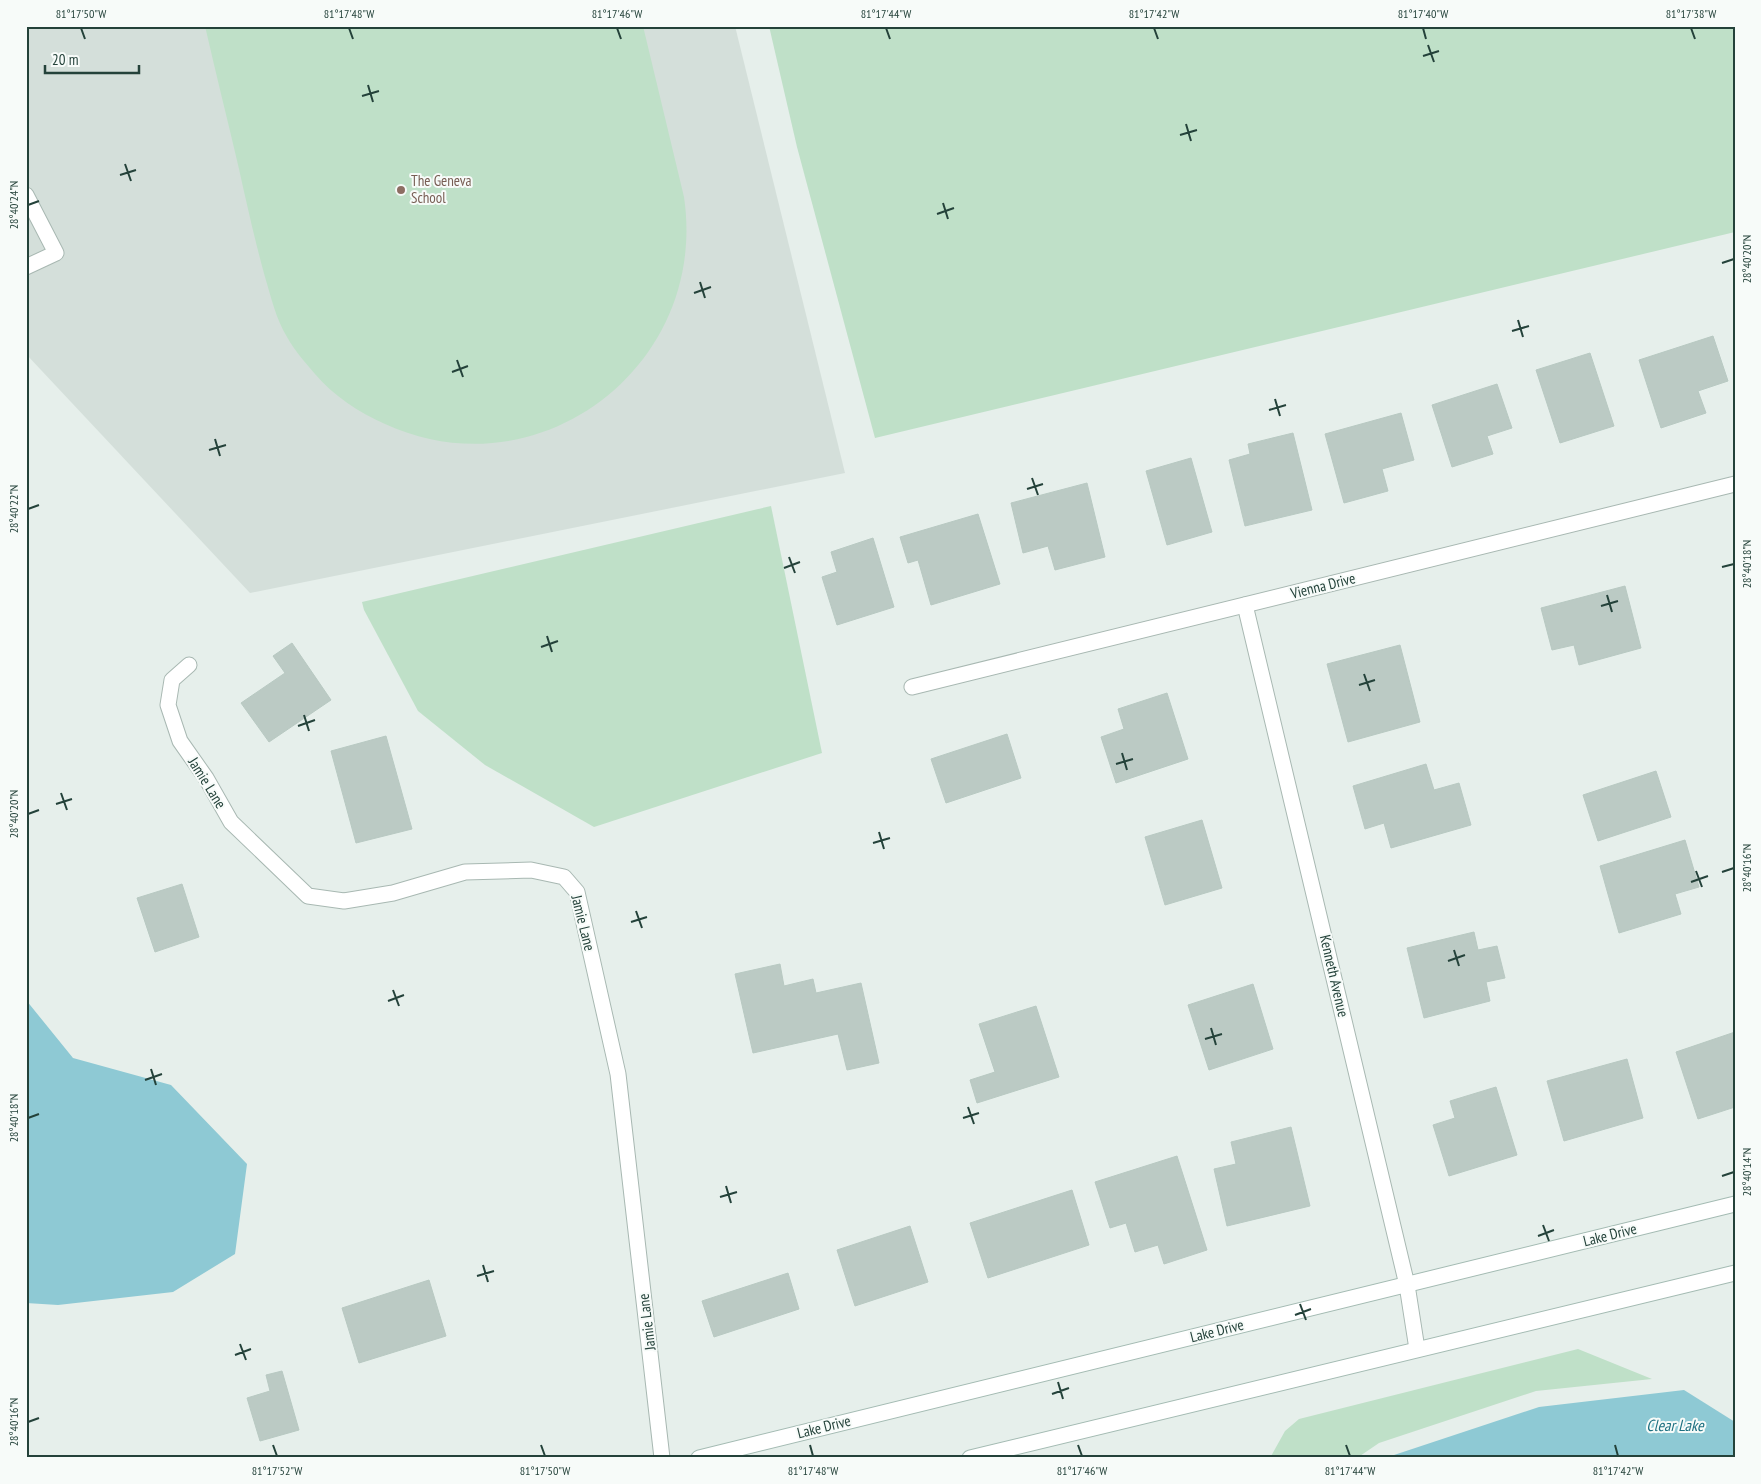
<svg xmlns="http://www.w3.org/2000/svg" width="1761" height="1484" font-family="'PT Sans Narrow',sans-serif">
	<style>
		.built { fill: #d4dfda }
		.green { fill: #bfe0c8 }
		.water { fill: #8ec9d4 }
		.building { fill: #bbcac4; stroke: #b8c9c2 }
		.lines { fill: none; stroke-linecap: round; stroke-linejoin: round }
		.lane-casing { stroke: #a8b8b2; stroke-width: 17 }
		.street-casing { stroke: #a8b8b2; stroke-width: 17 }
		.secondary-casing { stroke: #a4bbb3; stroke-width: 17 }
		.lane { stroke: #fff; stroke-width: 15 }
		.street { stroke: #fff; stroke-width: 15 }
		.secondary { stroke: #fff; stroke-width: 15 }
		.ticks { fill: none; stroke: #24423a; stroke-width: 2 }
		.education-dot { fill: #8d6e63; stroke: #f7fbf9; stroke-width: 2 }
		.labels { text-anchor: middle; stroke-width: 4; stroke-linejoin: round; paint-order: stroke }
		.education-label { font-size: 15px; fill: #785e54; stroke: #f7fbf9; text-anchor: start }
		.street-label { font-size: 15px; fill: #24423a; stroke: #f7fbf9 }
		.water-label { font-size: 16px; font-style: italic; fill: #1c6f80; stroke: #f7fbf9 }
		.neatline { fill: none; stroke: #24423a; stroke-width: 2 }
		.ticks-label { font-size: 12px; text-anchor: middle; fill: #24423a }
	</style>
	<rect width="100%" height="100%" fill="#e6efeb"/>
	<!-- built -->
	<polygon class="built" points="26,26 735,26 845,473 250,593 26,354"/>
	<!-- green -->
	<g class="green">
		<path d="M205 26H643L684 197C709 365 540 495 385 424 358 412 334 396 315 374 305 362 294 350 287 337 276 319 271 297 265 277 255 241 247 205 239 169 228 122 216 74 205 26Z"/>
		<polygon points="769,26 1735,26 1735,232 875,438 797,147"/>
		<polygon points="771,506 822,753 594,827 485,765 418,711 364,610 362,602"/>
		<polygon points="1578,1349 1652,1379 1536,1391 1379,1443 1357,1458 1270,1458 1285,1431 1299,1419"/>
	</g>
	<!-- water -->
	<g class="water">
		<polygon points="26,1000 73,1058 171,1085 247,1164 235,1254 173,1292 58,1305 26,1303"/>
		<polygon points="1684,1390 1735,1422 1735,1458 1385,1458 1539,1407"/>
	</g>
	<!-- building -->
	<g class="building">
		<polygon points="1713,336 1728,381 1698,391 1706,413 1661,428 1639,360"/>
		<polygon points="1590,353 1614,426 1560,443 1536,370"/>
		<polygon points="1497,384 1512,428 1487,436 1493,454 1452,467 1432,405"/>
		<polygon points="1401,413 1414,460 1382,469 1388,491 1344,503 1325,434"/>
		<polygon points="1293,433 1312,510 1245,526 1229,460 1250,454 1248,444"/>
		<polygon points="1191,458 1212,532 1167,545 1146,471"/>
		<polygon points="1087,483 1105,557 1055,570 1048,546 1023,553 1011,503"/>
		<polygon points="978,514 1000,584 931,605 918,560 908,563 900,537"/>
		<polygon points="873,538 894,607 837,625 822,577 837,572 831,552"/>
		<polygon points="1625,586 1641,648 1579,665 1574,645 1552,650 1541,608"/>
		<polygon points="292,643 331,700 269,742 241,703 285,673 273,656"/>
		<polygon points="1400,645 1420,722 1348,742 1327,664"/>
		<polygon points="1167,693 1188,759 1116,783 1101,737 1124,729 1118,709"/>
		<polygon points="1007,734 1021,778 946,803 931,759"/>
		<polygon points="386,736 412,829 356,843 331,751"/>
		<polygon points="1426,764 1434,790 1459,783 1471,825 1391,848 1384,823 1365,829 1353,786"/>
		<polygon points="1656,771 1671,817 1598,841 1583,795"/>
		<polygon points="1202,820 1222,888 1165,905 1145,837"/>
		<polygon points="1685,840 1699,887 1675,894 1681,914 1619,933 1600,866"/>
		<polygon points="182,884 199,937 155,952 137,898"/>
		<polygon points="1474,932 1478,950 1497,946 1505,978 1486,982 1490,1001 1424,1018 1407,948"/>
		<polygon points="780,964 784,986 813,979 816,993 861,983 879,1063 847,1070 838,1034 753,1053 735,974"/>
		<polygon points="1253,984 1273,1049 1209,1070 1188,1005"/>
		<polygon points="1036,1006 1059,1077 977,1103 970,1080 995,1072 979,1024"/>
		<polygon points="1735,1032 1735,1107 1698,1119 1676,1052"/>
		<polygon points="1627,1059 1643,1118 1564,1141 1547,1081"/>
		<polygon points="1496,1087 1517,1155 1449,1176 1433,1125 1455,1118 1450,1101"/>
		<polygon points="1291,1127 1310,1206 1227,1226 1214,1169 1236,1164 1231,1142"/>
		<polygon points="1177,1156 1207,1250 1164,1264 1158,1245 1135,1252 1126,1223 1110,1228 1095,1182"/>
		<polygon points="1072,1190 1089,1245 988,1278 970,1223"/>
		<polygon points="910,1226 928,1282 855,1306 837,1250"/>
		<polygon points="788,1273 799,1309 714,1337 702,1301"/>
		<polygon points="429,1280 446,1336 359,1363 342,1308"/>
		<polygon points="282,1371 299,1430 260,1441 247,1398 270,1391 266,1375"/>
	</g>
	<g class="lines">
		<defs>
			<polyline id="lane" points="26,195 56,253 26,267"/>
			<g id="street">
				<polyline points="1245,605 1407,1285 1417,1349"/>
				<polyline points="189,665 172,680 168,705 180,741 206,778 231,822 308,896 344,901 393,893 465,872 531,870 564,877 577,892 618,1074 662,1458"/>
				<polyline points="912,687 1735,484"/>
			</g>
			<g id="secondary">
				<polyline points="699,1458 1735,1204"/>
				<polyline points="970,1458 1735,1273"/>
			</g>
		</defs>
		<!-- lane casing -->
		<use href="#lane" class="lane-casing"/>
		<!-- street casing -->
		<use href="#street" class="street-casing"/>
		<!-- secondary casing -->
		<use href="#secondary" class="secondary-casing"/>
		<!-- lane -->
		<use href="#lane" class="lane"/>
		<!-- street -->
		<use href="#street" class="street"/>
		<!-- secondary -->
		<use href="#secondary" class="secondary"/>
	</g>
	<!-- ticks -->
	<path class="ticks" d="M81 28 85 39M349 28 353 39M617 28 621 39M886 28 890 39M1154 28 1158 39M1423 28 1426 39M1691 28 1695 39M1428 45 1434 62M1423 56 1439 51M368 85 373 102M362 96 379 91M1186 124 1191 141M1180 135 1197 130M125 164 131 181M120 175 136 170M943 203 948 219M28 205 39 201M937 214 954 208M1722 263 1734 259M700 282 705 298M694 293 711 287M1518 320 1523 337M1512 331 1529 326M457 360 463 377M452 372 468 366M1275 399 1280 416M1269 410 1286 405M215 439 220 456M209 450 226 445M1032 478 1038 495M1027 489 1043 484M28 509 39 505M789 557 795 573M1722 567 1734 564M784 568 800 562M1607 595 1612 612M1601 606 1618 601M547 636 552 652M541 647 558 641M1364 674 1370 691M1359 685 1375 680M304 715 309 731M298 726 315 720M1122 753 1127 770M1116 764 1133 759M61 793 67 810M56 804 72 799M28 814 39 810M879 832 884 849M873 843 890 838M1696 871 1702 887M1722 872 1734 868M1691 882 1708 876M636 911 642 928M631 922 647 917M1454 950 1459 966M1448 961 1465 955M393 990 399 1006M388 1001 404 995M1211 1028 1216 1045M1205 1039 1222 1034M151 1069 156 1085M145 1080 162 1074M968 1107 974 1124M28 1118 39 1114M963 1118 979 1113M1722 1176 1734 1172M726 1186 731 1203M720 1197 737 1192M1543 1225 1549 1241M1538 1236 1554 1230M483 1265 488 1282M477 1276 494 1271M1300 1304 1306 1320M1295 1315 1311 1309M240 1344 246 1360M235 1355 251 1349M1058 1382 1063 1399M1052 1394 1069 1388M28 1422 39 1418M273 1445 277 1456M541 1445 545 1456M810 1445 813 1456M1078 1445 1082 1456M1346 1445 1350 1456M1615 1445 1618 1456"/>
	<!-- markers -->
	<circle class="education-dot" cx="401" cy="190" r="5"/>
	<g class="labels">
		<!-- education labels -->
		<g class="education-label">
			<text x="411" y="186">The Geneva<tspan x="411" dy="17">School</tspan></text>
		</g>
		<!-- street labels -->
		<g class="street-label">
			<text transform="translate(1323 586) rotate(-14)" y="5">Vienna Drive</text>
			<text transform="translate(207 783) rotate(58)" y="5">Jamie Lane</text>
			<text transform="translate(583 923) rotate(76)" y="5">Jamie Lane</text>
			<text transform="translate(1334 976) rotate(77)" y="5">Kenneth Avenue</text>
			<text transform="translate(1610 1235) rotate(-14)" y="5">Lake Drive</text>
			<text transform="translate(647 1322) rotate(-97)" y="5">Jamie Lane</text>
			<text transform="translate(1217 1331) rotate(-14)" y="5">Lake Drive</text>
			<text transform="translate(824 1427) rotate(-14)" y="5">Lake Drive</text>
		</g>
		<!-- water labels -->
		<g class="water-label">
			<text x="1675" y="1431">Clear Lake</text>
		</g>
	</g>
	<!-- border -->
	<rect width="1761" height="1484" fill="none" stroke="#f7fbf9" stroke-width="55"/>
	<!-- scale -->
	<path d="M45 65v8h94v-8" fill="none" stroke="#24423a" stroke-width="2.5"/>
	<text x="52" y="65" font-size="15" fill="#24423a" stroke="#f7fbf9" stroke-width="4" paint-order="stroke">20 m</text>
	<rect x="28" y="28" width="1706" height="1428" class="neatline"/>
	<g class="ticks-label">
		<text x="81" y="18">81°17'50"W</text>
		<text x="349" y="18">81°17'48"W</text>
		<text x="617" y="18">81°17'46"W</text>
		<text x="886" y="18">81°17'44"W</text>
		<text x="1154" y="18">81°17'42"W</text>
		<text x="1423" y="18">81°17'40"W</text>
		<text x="1691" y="18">81°17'38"W</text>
		<text transform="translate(14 205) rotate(-90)" y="4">28°40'24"N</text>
		<text transform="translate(1747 259) rotate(-90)" y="4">28°40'20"N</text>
		<text transform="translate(14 509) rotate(-90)" y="4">28°40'22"N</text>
		<text transform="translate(1747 564) rotate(-90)" y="4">28°40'18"N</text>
		<text transform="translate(14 814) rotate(-90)" y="4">28°40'20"N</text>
		<text transform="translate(1747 868) rotate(-90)" y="4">28°40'16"N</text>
		<text transform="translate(14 1118) rotate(-90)" y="4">28°40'18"N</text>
		<text transform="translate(1747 1172) rotate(-90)" y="4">28°40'14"N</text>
		<text transform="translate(14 1422) rotate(-90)" y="4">28°40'16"N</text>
		<text x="277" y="1475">81°17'52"W</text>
		<text x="545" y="1475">81°17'50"W</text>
		<text x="813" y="1475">81°17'48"W</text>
		<text x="1082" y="1475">81°17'46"W</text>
		<text x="1350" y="1475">81°17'44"W</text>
		<text x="1618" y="1475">81°17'42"W</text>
	</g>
</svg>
